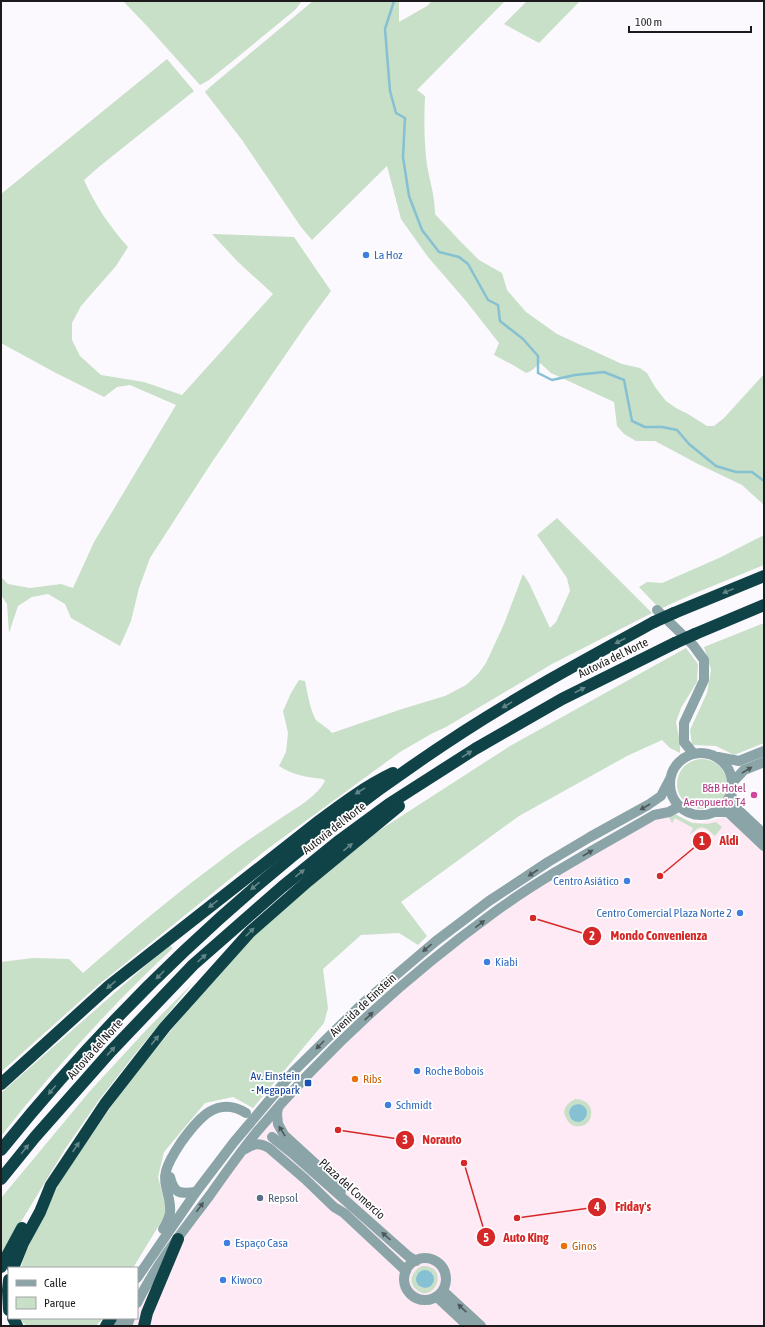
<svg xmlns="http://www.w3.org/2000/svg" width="765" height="1327" font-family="'Asap Condensed',sans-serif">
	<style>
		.commercial { fill: #fdeaf4 }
		.green { fill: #c8dfc8; fill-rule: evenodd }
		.water { fill: #85c1d2 }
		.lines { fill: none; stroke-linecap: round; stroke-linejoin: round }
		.stream { stroke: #85c1d2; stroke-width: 2.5 }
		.minor { stroke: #8aa4a7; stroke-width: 10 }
		.highway { stroke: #0f4347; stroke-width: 12 }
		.highway-bridge { stroke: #0f4347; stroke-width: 12 }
		.oneway { fill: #638587 }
		.oneway2 { fill: #4e585b }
		.shop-dot { fill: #3f7fe0; stroke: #fff; stroke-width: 1.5 }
		.hotel-dot { fill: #d1479c; stroke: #fff; stroke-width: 1.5 }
		.food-dot { fill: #e8710a; stroke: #fff; stroke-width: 1.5 }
		.transit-dot { fill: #1a4fb4; stroke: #fff; stroke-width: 1.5 }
		.service-dot { fill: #5c6f8a; stroke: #fff; stroke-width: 1.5 }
		.labels { text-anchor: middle; stroke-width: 3.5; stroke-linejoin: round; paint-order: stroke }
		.shop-label { font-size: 12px; fill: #366cbe; stroke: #fff; text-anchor: start }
		.street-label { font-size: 12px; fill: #1c1a1d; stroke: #fff }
		.hotel-label { font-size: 12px; fill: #b23c85; stroke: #fff; text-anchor: end }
		.transit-label { font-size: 12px; fill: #164399; stroke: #fff; text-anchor: end }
		.food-label { font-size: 12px; fill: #c56008; stroke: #fff; text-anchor: start }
		.service-label { font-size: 12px; fill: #4e5e75; stroke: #fff; text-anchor: start }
		.leader { fill: none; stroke: #d62828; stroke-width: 1.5 }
		.callout-dot { fill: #d62828; stroke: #fff; stroke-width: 1.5 }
		.mark-label { font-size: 12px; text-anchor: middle; font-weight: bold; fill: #fff }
		.callout-label { font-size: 13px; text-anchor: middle; font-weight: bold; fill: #d62828; stroke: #fff; stroke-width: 3.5; stroke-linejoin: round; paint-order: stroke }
	</style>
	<rect width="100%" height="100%" fill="#fcf9fe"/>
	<!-- commercial -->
	<polygon class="commercial" points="669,812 682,819 700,823 725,817 764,846 764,1326 127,1326 130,1318 137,1318 137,1303 238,1156 340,1042 497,911"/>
	<!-- green -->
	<g class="green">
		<polygon points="123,1 302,1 295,10 234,60 209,80 200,85 147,26"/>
		<path d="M313 1H399V22L427 6 432 1H505L417 90 425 96C424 118 424 143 427 165 430 182 435 197 435 214L459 240 479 260 502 273 507 290 526 312 557 334 622 364 640 368 647 373 655 387 666 401 676 408 688 414 707 426H714L724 418 764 374V505L742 485 698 464 655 441H636L624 434 617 426 614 402 551 373 540 363 531 371 526 373 513 365 494 355 499 343 466 301 428 257 401 219 387 166 312 240 301 227 242 140 205 92 210 87Z"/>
		<polygon points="527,1 580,1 539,43 504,24"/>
		<path d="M167 59 194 91 100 166 84 180C95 205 110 227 128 247L116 266 81 306 72 323V340L80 356 101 375 144 382 182 395 273 294 237 261 212 234 294 237 331 291 306 325 210 465 150 558 139 588 131 621 120 646 71 618 65 604 48 594 32 597 18 606 9 633 7 604 1 595V577L8 584 30 588 61 584 73 588 94 542 176 405 130 385 117 387 104 397 54 372 1 343V194Z"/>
		<path d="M557 518 652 613 552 664 446 727 431 734 400 752 266 850 97 986 1 1072V962L33 958 69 959 83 973C129 933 175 894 224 858 243 843 264 830 284 816 298 807 317 796 325 781L323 779C307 777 292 775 279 766L286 752 288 733 283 711 291 693 299 680 305 681C307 691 311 714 317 721 322 725 328 728 332 733L402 709 445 696 466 685 478 674 486 663 504 624 523 574 529 583 550 628 556 622 570 591 567 578 537 535Z"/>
		<polygon points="764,535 764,565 693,594 660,609 639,587 647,582 662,583 719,558"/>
		<polygon points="764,623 764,743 734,755 716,746 692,745 690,730 707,693 711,670 704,647"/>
		<polygon points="686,648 698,664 697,682 681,708 676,722 680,742 680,753 670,748 662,740 627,756 519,816 401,902 427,936 418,945 399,933 361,935 323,969 328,1008 324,1023 253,1108 233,1097 205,1103 164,1152 158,1177 167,1212 133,1268 21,1268 25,1253 60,1181 126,1085 233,955 355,846 510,746"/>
		<circle cx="702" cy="784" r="25"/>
		<path d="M675 814 692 823 707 824 716 822 722 827 715 836C705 826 701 824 691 834H690L693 828 675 818 672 823 669 817Z"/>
		<path d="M169 945 173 948C111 1006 54 1069 1 1136V1093Z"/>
		<polygon points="193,983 135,1054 99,1100 65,1149 1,1255 1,1198 90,1091 148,1028"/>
		<path d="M576 1099C599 1100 594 1130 575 1126 571 1125 568 1122 566 1118 561 1109 568 1102 576 1099ZM576 1104H579L587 1115 584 1120 569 1116V1110Z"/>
		<path d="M422 1266C451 1265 434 1306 416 1289 407 1281 413 1270 422 1266ZM426 1270C439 1275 434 1283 425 1288L420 1287 416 1276 420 1272Z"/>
		<polygon points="20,1318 103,1318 96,1326 27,1326 20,1320"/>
	</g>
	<!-- water -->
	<g class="water">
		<circle cx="578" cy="1113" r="9"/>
		<circle cx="425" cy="1279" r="9"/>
	</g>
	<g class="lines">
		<!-- stream -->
		<polyline class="stream" points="394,1 385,29 390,91 396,113 405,118 403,157 409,196 422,230 439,252 459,257 468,264 488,300 498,305 500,321 523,339 538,356 538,373 552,380 575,375 604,372 624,380 632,421 645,427 662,427 677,430 689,444 716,466 736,472 752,472 764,481"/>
		<!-- minor -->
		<g class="minor">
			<polyline points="657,610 693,645 704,660 704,680 684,723 684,742 693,753"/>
			<circle cx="701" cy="784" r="31"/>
			<polyline points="718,757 739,761 764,751"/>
			<polyline points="732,783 744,770 764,762"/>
			<polyline points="731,793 734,806 764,834"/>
			<polyline points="714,812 728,812 764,846"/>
			<polyline points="278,1108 277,1114 278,1124 284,1135 332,1179 341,1191"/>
			<polyline points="272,1137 292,1153 408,1256 416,1261"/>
			<path d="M245 1149C254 1143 260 1143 269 1148L305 1179 334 1207 344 1213 406 1271"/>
			<path d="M170 1177C174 1194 180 1194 196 1192"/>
			<path d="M163 1229C166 1224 169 1219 170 1213 172 1198 162 1185 166 1171 169 1160 176 1150 182 1141 198 1119 217 1095 246 1113"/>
			<circle cx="425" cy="1279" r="21"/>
			<polyline points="137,1278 196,1192 234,1142 294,1071 362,1004 436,941 489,901 548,862 590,837 648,805 661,796 670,779"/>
			<polyline points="443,1291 481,1326"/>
			<polyline points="437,1297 468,1326"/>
			<path d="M137 1303C156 1264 184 1230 210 1195 224 1175 239 1154 255 1134 325 1050 408 975 496 911 546 875 601 846 654 815L669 812 680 806"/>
			<polyline points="117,1326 120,1318"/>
			<polyline points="127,1326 130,1318"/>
		</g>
		<!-- highway -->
		<g class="highway">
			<polyline points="674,613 764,576"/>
			<polyline points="695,634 764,605"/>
			<path d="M1 1084 109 986 319 821C343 803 366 786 393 773"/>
			<path d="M1 1150C132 987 287 846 463 732 525 692 590 657 654 622"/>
			<polyline points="1,1179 35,1137 111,1051 193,965 282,887 340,840 389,804 475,749 562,699 675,643"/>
			<polyline points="1,1267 22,1228"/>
			<polyline points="13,1268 23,1243 40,1212 51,1185 105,1104 165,1027 250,932 308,881 399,806"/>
			<polyline points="9,1280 8,1290 9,1310"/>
			<polyline points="13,1318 17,1326"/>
			<polyline points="106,1326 111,1318"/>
			<polyline points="144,1326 147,1313 178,1239"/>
		</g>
		<!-- highway-bridge -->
		<g class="highway-bridge">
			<polyline points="654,622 674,613"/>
			<polyline points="675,643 695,634"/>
		</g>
	</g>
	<!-- one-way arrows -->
	<defs><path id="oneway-solid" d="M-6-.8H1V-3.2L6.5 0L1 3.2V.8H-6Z"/></defs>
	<g class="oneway">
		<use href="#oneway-solid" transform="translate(728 591) rotate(158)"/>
		<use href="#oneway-solid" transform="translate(620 641) rotate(152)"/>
		<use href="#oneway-solid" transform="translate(580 690) rotate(-27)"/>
		<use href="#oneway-solid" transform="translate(507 705) rotate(149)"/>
		<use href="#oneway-solid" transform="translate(467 754) rotate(-33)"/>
		<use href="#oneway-solid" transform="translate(360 791) rotate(148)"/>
		<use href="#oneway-solid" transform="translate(348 847) rotate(-39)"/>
		<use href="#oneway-solid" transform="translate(300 873) rotate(-39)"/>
		<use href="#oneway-solid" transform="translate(255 886) rotate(140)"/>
		<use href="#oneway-solid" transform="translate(213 904) rotate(142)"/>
		<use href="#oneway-solid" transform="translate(250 932) rotate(-45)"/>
		<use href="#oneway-solid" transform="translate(202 958) rotate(-42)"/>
		<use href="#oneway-solid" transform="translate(160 975) rotate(135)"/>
		<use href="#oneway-solid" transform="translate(111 985) rotate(140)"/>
		<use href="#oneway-solid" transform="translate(155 1040) rotate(-52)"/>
		<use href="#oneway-solid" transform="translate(111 1051) rotate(-47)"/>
		<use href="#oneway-solid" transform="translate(52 1090) rotate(131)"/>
		<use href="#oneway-solid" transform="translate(76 1147) rotate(-56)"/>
		<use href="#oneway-solid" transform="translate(25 1149) rotate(-51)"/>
	</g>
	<g class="oneway2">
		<use href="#oneway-solid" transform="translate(747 770) rotate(-31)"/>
		<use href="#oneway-solid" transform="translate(645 807) rotate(150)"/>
		<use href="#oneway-solid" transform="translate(588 853) rotate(-30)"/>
		<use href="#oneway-solid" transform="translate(533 873) rotate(147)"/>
		<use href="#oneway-solid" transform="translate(480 924) rotate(-37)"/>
		<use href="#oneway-solid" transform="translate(427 948) rotate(140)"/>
		<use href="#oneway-solid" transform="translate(369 1016) rotate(-43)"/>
		<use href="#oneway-solid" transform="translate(320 1045) rotate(135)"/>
		<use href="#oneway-solid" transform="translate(282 1131) rotate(-122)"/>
		<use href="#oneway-solid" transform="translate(200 1207) rotate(-54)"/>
		<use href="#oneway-solid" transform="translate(386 1236) rotate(-138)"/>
		<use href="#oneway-solid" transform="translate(462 1308) rotate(-137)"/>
	</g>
	<!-- markers -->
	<g class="shop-dot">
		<circle cx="366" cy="255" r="4"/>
		<circle cx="627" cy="881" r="4"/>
		<circle cx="740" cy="913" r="4"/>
		<circle cx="487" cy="962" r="4"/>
		<circle cx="417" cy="1071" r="4"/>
		<circle cx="388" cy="1105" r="4"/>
		<circle cx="227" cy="1243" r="4"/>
		<circle cx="223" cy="1280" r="4"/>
	</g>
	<circle class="hotel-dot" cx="754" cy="795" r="4"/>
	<g class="food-dot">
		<circle cx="355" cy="1079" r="4"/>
		<circle cx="564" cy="1246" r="4"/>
	</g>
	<rect class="transit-dot" x="304" y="1079" width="8" height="8" rx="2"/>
	<circle class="service-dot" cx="260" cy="1198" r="4"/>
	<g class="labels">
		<!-- shop labels -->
		<g class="shop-label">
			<text x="374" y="259">La Hoz</text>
			<text x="619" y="885" text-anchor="end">Centro Asiático</text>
			<text x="732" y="917" text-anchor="end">Centro Comercial Plaza Norte 2</text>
			<text x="495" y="966">Kiabi</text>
			<text x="425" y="1075">Roche Bobois</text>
			<text x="396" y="1109">Schmidt</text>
			<text x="235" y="1247">Espaço Casa</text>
			<text x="231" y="1284">Kiwoco</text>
		</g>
		<!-- street labels -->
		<g class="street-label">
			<text transform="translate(613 658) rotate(-26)" y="4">Autovía del Norte</text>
			<text transform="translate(334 828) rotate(-38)" y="4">Autovía del Norte</text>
			<text transform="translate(363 1005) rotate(-43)" y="4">Avenida de Einstein</text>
			<text transform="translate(95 1049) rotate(-48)" y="4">Autovía del Norte</text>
			<text transform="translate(352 1189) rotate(42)" y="4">Plaza del Comercio</text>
		</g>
		<!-- hotel labels -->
		<g class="hotel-label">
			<text x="746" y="792">B&amp;B Hotel<tspan x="746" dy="14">Aeropuerto T4</tspan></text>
		</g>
		<!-- transit labels -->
		<g class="transit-label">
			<text x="300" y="1080">Av. Einstein<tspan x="300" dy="14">- Megapark</tspan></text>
		</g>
		<!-- food labels -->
		<g class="food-label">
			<text x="363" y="1083">Ribs</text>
			<text x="572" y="1250">Ginos</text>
		</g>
		<!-- service labels -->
		<g class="service-label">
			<text x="268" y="1202">Repsol</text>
		</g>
	</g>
	<!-- callouts -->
	<path class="leader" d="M660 876L702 841M533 918L592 936M338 1130L405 1140M517 1218L597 1207M464 1163L486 1237"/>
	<g class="callout-dot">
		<circle cx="660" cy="876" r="4"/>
		<circle cx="533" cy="918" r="4"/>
		<circle cx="338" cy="1130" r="4"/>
		<circle cx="517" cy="1218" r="4"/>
		<circle cx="464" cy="1163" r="4"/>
		<circle cx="702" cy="841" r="10"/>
		<circle cx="592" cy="936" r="10"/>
		<circle cx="405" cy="1140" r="10"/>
		<circle cx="597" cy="1207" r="10"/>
		<circle cx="486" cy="1237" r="10"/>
	</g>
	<g class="mark-label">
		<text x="702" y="845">1</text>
		<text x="592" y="940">2</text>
		<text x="405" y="1144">3</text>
		<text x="597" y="1211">4</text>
		<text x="486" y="1242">5</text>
	</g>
	<g class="callout-label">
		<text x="729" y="845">Aldi</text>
		<text x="659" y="940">Mondo Convenienza</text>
		<text x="442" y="1144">Norauto</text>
		<text x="633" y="1211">Friday's</text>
		<text x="526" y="1242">Auto King</text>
	</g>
	<!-- border -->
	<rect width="765" height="1327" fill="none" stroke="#1c1a1d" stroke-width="4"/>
	<!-- legend -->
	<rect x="8" y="1267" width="130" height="52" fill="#ffffff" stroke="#a4a3a5"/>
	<rect x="16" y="1280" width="20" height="6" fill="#8aa4a7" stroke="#a4a3a5"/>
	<text x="44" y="1287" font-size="12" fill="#1c1a1d">Calle</text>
	<rect x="16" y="1297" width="20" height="12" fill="#c8dfc8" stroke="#a4a3a5"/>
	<text x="44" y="1307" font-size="12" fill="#1c1a1d">Parque</text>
	<!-- scale -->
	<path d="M629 26v6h122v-6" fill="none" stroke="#1c1a1d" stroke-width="2"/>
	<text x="635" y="26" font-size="12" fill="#1c1a1d" stroke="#ffffff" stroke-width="3" paint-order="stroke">100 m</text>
</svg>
